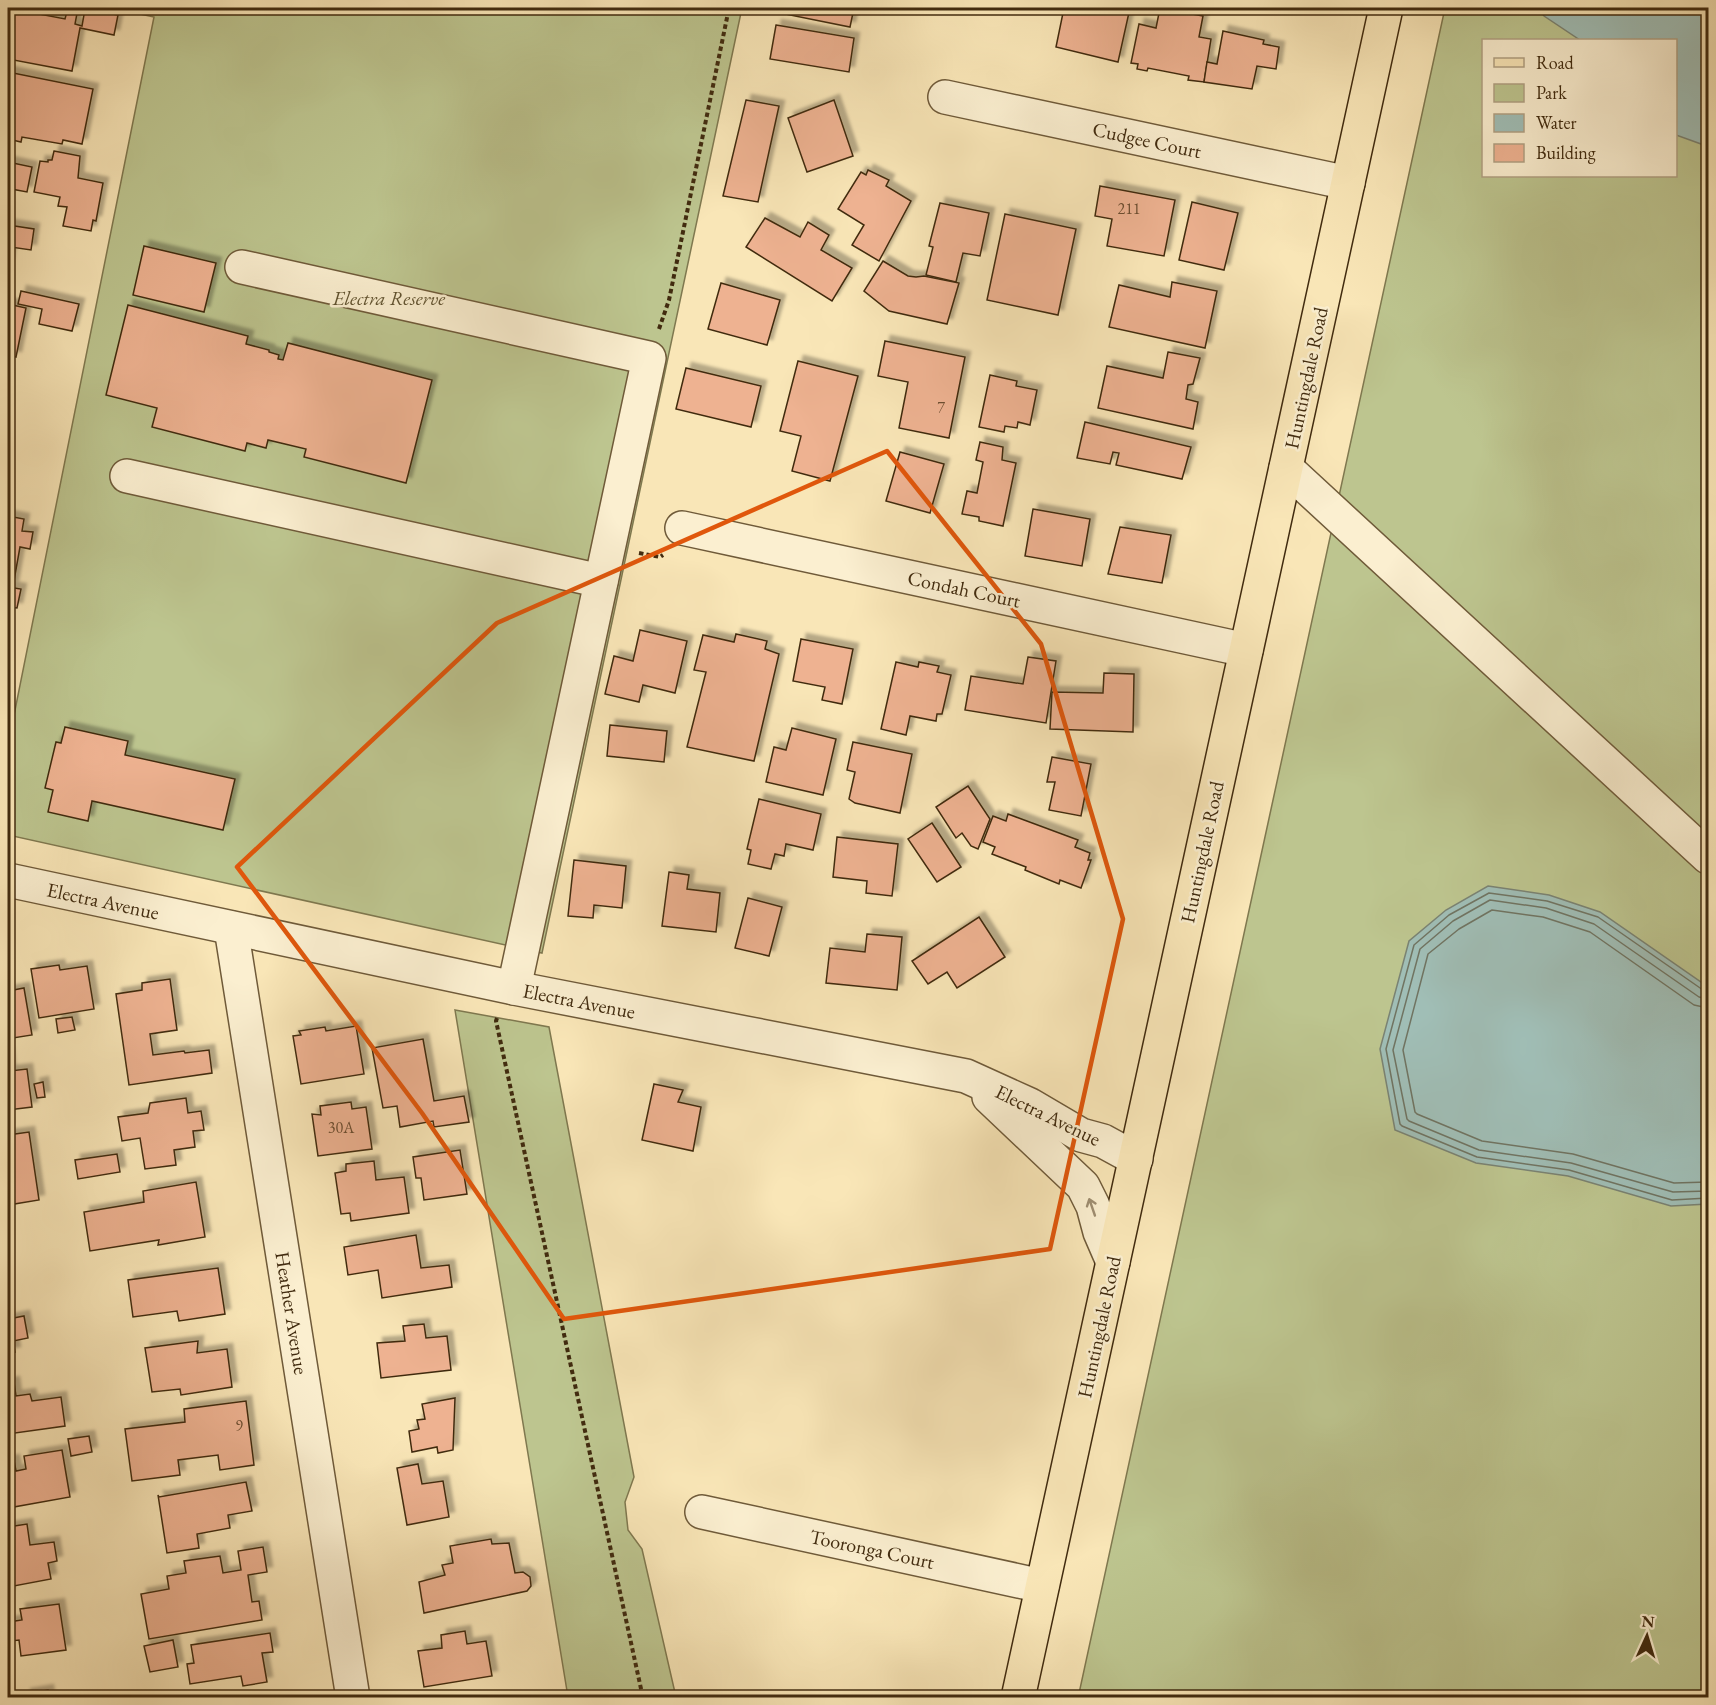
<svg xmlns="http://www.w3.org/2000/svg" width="1716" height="1705" font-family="'EB Garamond',serif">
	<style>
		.green { fill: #bdc58f; stroke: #7f784f; stroke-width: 1.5; fill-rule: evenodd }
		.water { fill: #a0beb6; stroke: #7a8373; stroke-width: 1.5 }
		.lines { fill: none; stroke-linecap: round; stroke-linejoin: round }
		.shore { stroke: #707462; stroke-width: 1.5 }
		.building { fill: #eeb291; stroke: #412b0f; stroke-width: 1.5; filter: url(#shadow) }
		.minor-casing { stroke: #6f5a39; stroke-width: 36 }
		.major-casing { stroke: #412b0f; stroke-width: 36 }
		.path { stroke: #412b0f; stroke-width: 4; stroke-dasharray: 4.5 3; stroke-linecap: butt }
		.minor { stroke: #fbefd0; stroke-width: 33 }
		.major { stroke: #f9e6b7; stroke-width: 33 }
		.oneway { stroke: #9e8d70 }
		.marked { fill: none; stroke: #e0570c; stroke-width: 4.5; stroke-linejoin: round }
		.labels { text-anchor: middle; stroke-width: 5; stroke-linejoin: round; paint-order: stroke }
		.number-label { font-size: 16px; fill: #6c4d30 }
		.street-label { font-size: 20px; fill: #412b0f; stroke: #fbefd0 }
		.park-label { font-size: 20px; font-style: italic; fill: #60522f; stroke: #fbefd0 }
	</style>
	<defs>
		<filter id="shadow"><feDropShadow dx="5.5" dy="-5.5" stdDeviation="1.5" flood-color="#0004"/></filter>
	</defs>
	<rect width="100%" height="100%" fill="#f9e6b7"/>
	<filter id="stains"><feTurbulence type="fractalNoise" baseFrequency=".00333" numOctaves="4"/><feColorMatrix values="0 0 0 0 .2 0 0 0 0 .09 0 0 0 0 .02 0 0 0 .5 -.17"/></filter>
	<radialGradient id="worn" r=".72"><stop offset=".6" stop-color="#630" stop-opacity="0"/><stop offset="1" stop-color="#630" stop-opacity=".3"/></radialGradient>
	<!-- green -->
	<g class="green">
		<polygon points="112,8 742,8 542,953 8,835 8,745 154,17"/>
		<path d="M1445 8H1708V1697L1078 1698ZM1484 40H1676V176H1484Z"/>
		<polygon points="455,1010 549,1027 634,1477 625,1502 628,1530 642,1549 676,1697 568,1697"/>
	</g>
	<!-- water -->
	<g class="water">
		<polygon points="1538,8 1708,8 1708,150 1701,144 1676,135 1676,40 1580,40 1544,16"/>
		<polygon points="1488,886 1549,895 1600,912 1708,987 1708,1204 1671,1206 1568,1176 1476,1163 1395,1130 1380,1049 1409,941 1446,910"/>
	</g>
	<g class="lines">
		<!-- shore -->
		<g class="shore">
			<polyline points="1708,992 1703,990 1598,917 1547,901 1489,893 1449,915 1414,945 1386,1049 1400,1124 1402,1126 1477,1157 1569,1170 1672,1200 1708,1198"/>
			<polyline points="1708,999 1699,997 1594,924 1546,908 1490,900 1453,921 1420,949 1393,1050 1407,1119 1409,1121 1479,1150 1571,1163 1673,1192 1708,1191"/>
			<polyline points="1708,1008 1694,1005 1590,932 1543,917 1492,910 1459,929 1428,954 1403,1050 1415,1112 1417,1114 1482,1141 1573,1154 1674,1183 1708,1182"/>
		</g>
	</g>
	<!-- building -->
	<g class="building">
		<polygon points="68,8 78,8 75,24 82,26 85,9 118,15 114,35 80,28 72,71 8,59 8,27 9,27 13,9 65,19"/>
		<polygon points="781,8 854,8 850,27 780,13"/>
		<polygon points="1064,8 1130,8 1118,62 1056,47"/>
		<polygon points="1160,8 1203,16 1199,37 1211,39 1204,82 1188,80 1189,76 1148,68 1147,71 1137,69 1138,64 1131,63 1139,24 1156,28"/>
		<polygon points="776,25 854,38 849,72 770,59"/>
		<polygon points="1223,31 1264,40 1263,44 1279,47 1276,69 1257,66 1252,89 1204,82 1207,62 1217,64"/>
		<polygon points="8,72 93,89 82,144 63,140 62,144 22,137 21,142 8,139"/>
		<polygon points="746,100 779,106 758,202 723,196"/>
		<polygon points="834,100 853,156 807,172 788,118"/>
		<polygon points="54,151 80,156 78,178 103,183 96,221 93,220 91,231 63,226 67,207 58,206 60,197 34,192 40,161 48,162 48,160 52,160"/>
		<polygon points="8,162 32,167 27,192 11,189 10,195 8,194"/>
		<polygon points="868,170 889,180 886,186 911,201 879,261 852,245 864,225 838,209 861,172 866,175"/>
		<polygon points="1100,186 1175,200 1164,256 1107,246 1112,219 1095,216"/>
		<polygon points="1192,202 1238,213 1224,270 1179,260"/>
		<polygon points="940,203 989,213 980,256 963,253 956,282 926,275 933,247 929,246"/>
		<polygon points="1005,214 1076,229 1058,315 987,300"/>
		<polygon points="765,218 800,237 808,222 829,235 821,250 852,268 832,301 746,247"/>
		<polygon points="8,225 34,229 31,250 11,247 8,265"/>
		<polygon points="144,246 216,263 204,312 133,295"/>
		<polygon points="883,261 908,276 916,277 924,276 959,283 947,324 889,311 864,291"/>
		<polygon points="1172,282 1217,291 1205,348 1109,327 1119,285 1170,297"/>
		<polygon points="721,283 780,300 767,345 708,329"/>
		<polygon points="21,291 79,304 72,331 39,324 42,309 18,304"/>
		<polygon points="8,304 26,308 16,357 8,355"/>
		<polygon points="128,305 248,336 246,344 269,350 269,352 279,355 278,359 283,360 288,343 432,380 406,483 304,457 306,449 268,440 266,448 247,443 245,451 152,427 157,408 106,395"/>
		<polygon points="885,341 965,357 949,438 899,428 908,382 878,376"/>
		<polygon points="1168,352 1200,358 1193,384 1188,385 1186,399 1198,402 1193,429 1098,408 1107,366 1163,378"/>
		<polygon points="798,361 858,376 830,481 792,471 801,436 780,431"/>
		<polygon points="686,368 761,386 751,427 676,409"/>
		<polygon points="990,375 1017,381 1016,386 1037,390 1030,425 1018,422 1017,428 1005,426 1004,432 979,427"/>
		<polygon points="1085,422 1191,447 1182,479 1116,465 1119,453 1113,452 1110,464 1077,458"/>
		<polygon points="980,442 1003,447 1002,460 1016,463 1003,526 979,521 979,517 962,514 967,491 977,493 983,462 976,460"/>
		<polygon points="900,452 944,464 930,513 886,501"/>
		<polygon points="1033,509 1090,519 1082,566 1025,556"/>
		<polygon points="8,516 24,519 22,531 33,532 30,549 20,547 13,586 8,585"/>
		<polygon points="1120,527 1171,535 1162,583 1108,574"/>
		<polygon points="8,587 21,589 17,608 8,607"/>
		<polygon points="640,630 687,641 675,693 643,685 639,702 605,694 614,656 633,661"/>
		<polygon points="736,634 767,641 765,649 779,654 754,761 687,747 706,672 694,670 703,635 734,642"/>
		<polygon points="801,639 853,649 842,704 822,700 825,687 793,681"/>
		<polygon points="1028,657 1056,661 1046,723 965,710 971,676 1023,684"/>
		<polygon points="896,662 918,667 919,662 939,666 937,672 951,675 942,714 937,714 936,721 910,716 906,735 881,729"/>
		<polygon points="1104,673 1134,674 1133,732 1050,729 1052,692 1103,693"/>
		<polygon points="610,725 667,731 664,762 607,756"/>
		<polygon points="65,727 128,741 125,755 235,779 223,830 92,801 88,821 48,812 53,790 45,788 56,742 61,743"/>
		<polygon points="792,728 836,739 823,795 766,782 774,747 786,750"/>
		<polygon points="853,742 912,754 900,813 855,803 849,799 855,772 847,770"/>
		<polygon points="1052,757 1091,764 1081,816 1049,810 1055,782 1047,782"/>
		<polygon points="968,786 990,819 978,849 971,846 962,833 956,838 936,807"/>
		<polygon points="759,799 821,814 813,850 786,844 784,856 775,854 771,869 748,864 751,850 747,849"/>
		<polygon points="1008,814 1078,840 1075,847 1090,853 1088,860 1091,860 1081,888 1060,880 1059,884 1025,870 1026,867 992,854 995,847 983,842 993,816 1006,821"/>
		<polygon points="932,823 961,867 937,882 908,839"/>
		<polygon points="837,837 898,844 892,896 866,893 867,881 833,877"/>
		<polygon points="574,860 626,866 622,908 594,905 593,918 568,916"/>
		<polygon points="669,872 689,875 687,889 720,893 716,932 662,926"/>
		<polygon points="748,898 782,907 769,956 735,948"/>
		<polygon points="979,917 1005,957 957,988 947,972 928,984 912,961"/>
		<polygon points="867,934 902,937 897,990 826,983 830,948 865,952"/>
		<polygon points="59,965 60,970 87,966 94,1009 39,1018 31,969"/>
		<polygon points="170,979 177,1030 150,1034 153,1055 184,1051 185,1053 209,1050 212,1073 129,1085 116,994 142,990 142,983"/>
		<polygon points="24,988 32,1035 13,1038 8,1008 8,991"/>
		<polygon points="72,1017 75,1030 58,1033 56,1019"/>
		<polygon points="356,1026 364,1074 301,1084 293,1036 301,1035 299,1031 325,1027 326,1031"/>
		<polygon points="423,1039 434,1101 464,1096 469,1122 434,1127 433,1121 400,1127 397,1106 383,1108 372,1048"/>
		<polygon points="8,1052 10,1071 27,1069 32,1107 8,1110"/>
		<polygon points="43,1082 45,1097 37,1098 34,1084"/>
		<polygon points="654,1084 683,1090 678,1102 701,1107 693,1151 642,1140"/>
		<polygon points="186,1098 188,1113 201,1111 204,1130 193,1131 195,1147 174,1150 176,1165 145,1169 140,1138 122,1141 118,1117 148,1113 150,1103"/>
		<polygon points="351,1102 352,1109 366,1107 372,1149 318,1156 312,1114 321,1115 320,1106"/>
		<polygon points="29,1132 39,1200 8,1205 8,1135"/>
		<polygon points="460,1150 467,1194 424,1200 421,1178 416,1178 413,1157"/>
		<polygon points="117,1154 120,1172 78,1179 75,1160"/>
		<polygon points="374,1161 376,1180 404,1177 409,1213 351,1221 350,1213 341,1214 335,1173 346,1171 346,1164"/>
		<polygon points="196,1182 205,1237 158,1245 159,1240 90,1251 84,1212 144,1202 143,1191"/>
		<polygon points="416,1235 421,1268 449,1265 452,1287 382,1298 378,1270 348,1275 344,1247"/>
		<polygon points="218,1268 225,1314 179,1321 177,1311 133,1317 128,1280"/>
		<polygon points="24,1316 28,1338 13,1341 15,1352 8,1353 8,1319"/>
		<polygon points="424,1324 426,1338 447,1336 451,1370 381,1378 377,1343 405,1341 403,1326"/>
		<polygon points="198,1341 197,1353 227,1349 232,1387 181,1395 180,1389 152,1392 145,1348"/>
		<polygon points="14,1382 16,1396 30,1394 32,1401 61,1397 65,1426 8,1434 8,1383"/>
		<polygon points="455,1398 453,1450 438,1453 437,1447 412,1452 409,1431 419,1429 417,1420 425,1419 422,1404"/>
		<polygon points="246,1401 254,1465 220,1470 218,1455 178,1460 180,1475 132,1481 125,1429 185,1422 184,1409"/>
		<polygon points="89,1436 92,1452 71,1456 68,1439"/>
		<polygon points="62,1450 70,1497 8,1508 8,1461 14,1460 16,1471 26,1469 24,1456"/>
		<polygon points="418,1464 422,1484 443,1481 449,1517 407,1525 397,1468"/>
		<polygon points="246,1482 252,1511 228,1515 230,1528 197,1534 199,1548 167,1553 158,1495 159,1497"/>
		<polygon points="27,1524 30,1545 54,1542 57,1561 48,1563 51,1579 8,1587 9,1594 8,1594 8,1527"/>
		<polygon points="491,1539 492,1544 509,1543 515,1573 523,1572 530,1577 531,1586 527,1591 424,1613 419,1582 445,1575 442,1565 453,1563 450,1546"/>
		<polygon points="263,1547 267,1572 248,1575 252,1602 259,1601 262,1620 149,1639 141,1594 169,1589 167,1576 186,1573 184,1561 220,1556 223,1573 241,1570 238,1551"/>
		<polygon points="59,1604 66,1650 21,1656 19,1640 11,1641 9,1622 22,1620 20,1609"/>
		<polygon points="465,1631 467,1644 486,1641 492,1676 424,1687 418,1651 442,1648 441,1635"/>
		<polygon points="270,1633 273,1652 262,1653 267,1682 243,1686 241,1676 190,1684 187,1664 194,1663 191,1645"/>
		<polygon points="173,1640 178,1667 150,1672 144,1646"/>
		<polygon points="48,1690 49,1698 26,1698 25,1694"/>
	</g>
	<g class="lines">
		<defs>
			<g id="minor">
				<polyline points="945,97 1348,183"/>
				<polyline points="242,267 649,358 514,988"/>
				<polyline points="1286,468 1708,857"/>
				<polyline points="127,476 601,581"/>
				<polyline points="682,528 1246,650"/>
				<polyline points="8,880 514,988 966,1076 1030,1105 1081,1135 1103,1141 1136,1159"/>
				<polyline points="231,928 353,1698"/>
				<polyline points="989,1097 1083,1186 1093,1206 1100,1232 1113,1262"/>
				<polyline points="702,1512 1042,1586"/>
			</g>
			<polyline id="major" points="1018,1698 1386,8"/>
		</defs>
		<!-- minor casing -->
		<use href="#minor" class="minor-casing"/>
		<!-- major casing -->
		<use href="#major" class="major-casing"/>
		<!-- path -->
		<g class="path">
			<polyline points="659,329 669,300 729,8"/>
			<polyline points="639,553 660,557 663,555"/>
			<polyline points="497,1018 496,1021 643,1698"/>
		</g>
		<!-- minor -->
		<use href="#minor" class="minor"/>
		<!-- major -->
		<use href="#major" class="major"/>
	</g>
	<!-- one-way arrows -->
	<defs><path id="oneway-shaft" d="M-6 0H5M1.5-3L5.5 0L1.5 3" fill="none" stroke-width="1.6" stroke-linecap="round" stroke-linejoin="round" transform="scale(1.5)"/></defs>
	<use class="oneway" href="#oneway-shaft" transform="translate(1092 1207) rotate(-109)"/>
	<!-- marked area -->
	<path class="marked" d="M887 451 1041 644 1123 919 1050 1249 564 1319 422 1113 237 867 497 623Z"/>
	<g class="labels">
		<!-- number labels -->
		<g class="number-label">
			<text x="1129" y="214">211</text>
			<text x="941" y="413">7</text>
			<text x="341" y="1133">30A</text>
			<text x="239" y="1431">9</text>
		</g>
		<!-- street labels -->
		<g class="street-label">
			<text transform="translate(1147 140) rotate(12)" y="7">Cudgee Court</text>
			<text transform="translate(1306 378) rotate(-78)" y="7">Huntingdale Road</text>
			<text transform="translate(964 589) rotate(12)" y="7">Condah Court</text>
			<text transform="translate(1202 852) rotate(-78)" y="7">Huntingdale Road</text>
			<text transform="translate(103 901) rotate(12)" y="7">Electra Avenue</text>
			<text transform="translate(579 1001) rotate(11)" y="7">Electra Avenue</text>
			<text transform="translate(1048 1115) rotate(26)" y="7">Electra Avenue</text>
			<text transform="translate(292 1313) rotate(81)" y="7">Heather Avenue</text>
			<text transform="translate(1099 1327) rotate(-78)" y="7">Huntingdale Road</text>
			<text transform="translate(872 1549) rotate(12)" y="7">Tooronga Court</text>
		</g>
		<!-- park labels -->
		<g class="park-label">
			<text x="389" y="305">Electra Reserve</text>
		</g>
	</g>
	<!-- margin -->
	<rect width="1716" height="1705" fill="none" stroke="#f9e6b7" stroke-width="30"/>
	<rect x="9" y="9" width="1698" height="1687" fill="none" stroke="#412b0f" stroke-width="3"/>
	<rect x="15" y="15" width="1686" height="1675" fill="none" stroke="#412b0f" stroke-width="1.5"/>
	<!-- legend -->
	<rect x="1482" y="39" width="195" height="138" fill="#fbefd0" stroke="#b1a183" stroke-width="1.5"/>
	<rect x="1494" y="58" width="30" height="9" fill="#f9e6b7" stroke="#b1a183" stroke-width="1.5"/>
	<text x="1536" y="69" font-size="18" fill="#412b0f">Road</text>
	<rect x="1494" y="84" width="30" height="18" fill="#bdc58f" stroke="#b1a183" stroke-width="1.5"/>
	<text x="1536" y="99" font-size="18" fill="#412b0f">Park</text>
	<rect x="1494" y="114" width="30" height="18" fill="#a0beb6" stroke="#b1a183" stroke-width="1.5"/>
	<text x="1536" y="129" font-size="18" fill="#412b0f">Water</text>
	<rect x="1494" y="144" width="30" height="18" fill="#eeb291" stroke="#b1a183" stroke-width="1.5"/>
	<text x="1536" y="159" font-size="18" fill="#412b0f">Building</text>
	<!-- north arrow -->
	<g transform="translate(1647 1636) rotate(4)" stroke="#fbefd0" stroke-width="4.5" paint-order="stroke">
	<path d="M0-4.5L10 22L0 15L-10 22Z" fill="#412b0f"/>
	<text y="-9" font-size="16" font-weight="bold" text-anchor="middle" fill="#412b0f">N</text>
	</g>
	<rect width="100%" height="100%" filter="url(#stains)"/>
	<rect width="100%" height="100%" fill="url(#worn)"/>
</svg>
